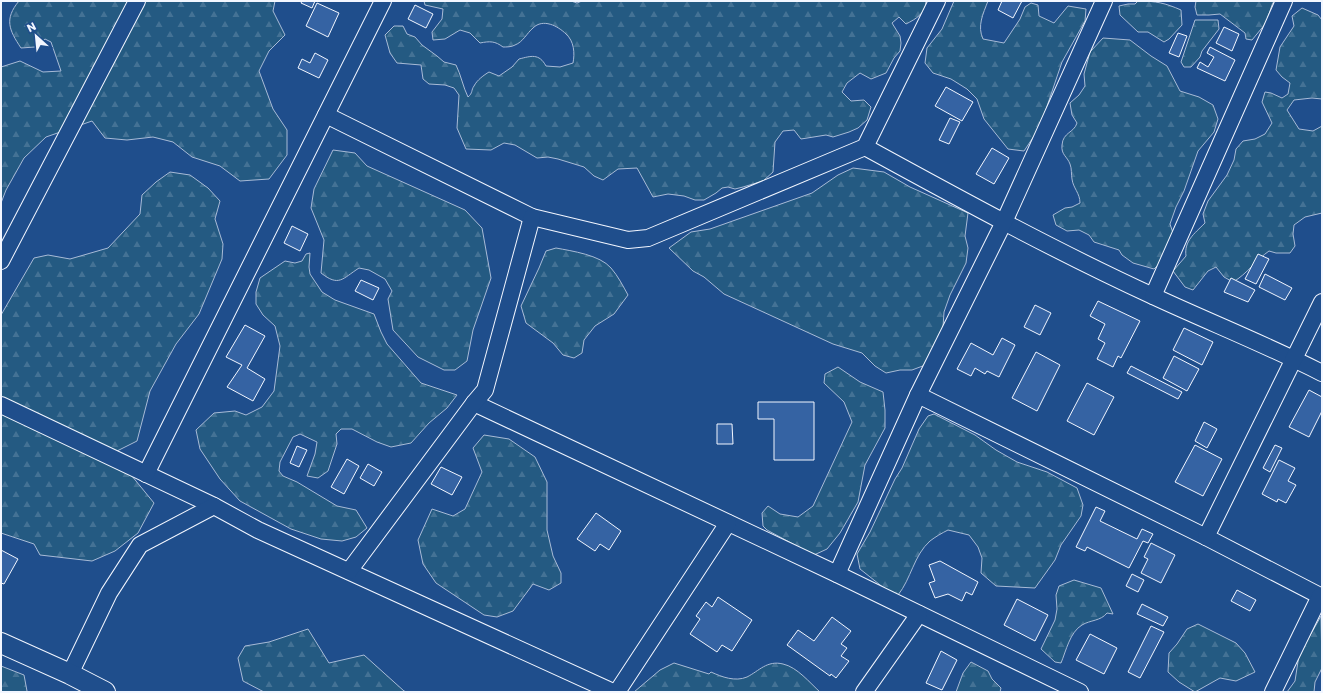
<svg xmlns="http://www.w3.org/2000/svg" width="1323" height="693" font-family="Poppins,sans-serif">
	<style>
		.forest { fill: url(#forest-firs); stroke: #a8bbd7 }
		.building { fill: #3563a3; stroke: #f2f6ff }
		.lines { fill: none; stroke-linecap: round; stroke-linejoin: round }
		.minor-casing { stroke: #f2f6ff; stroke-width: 18 }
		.major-casing { stroke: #f2f6ff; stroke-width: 22 }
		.minor { stroke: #1f4e8c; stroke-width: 16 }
		.major { stroke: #1f4e8c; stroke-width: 20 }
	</style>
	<defs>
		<pattern id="forest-firs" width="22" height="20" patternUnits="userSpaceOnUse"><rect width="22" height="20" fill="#245a82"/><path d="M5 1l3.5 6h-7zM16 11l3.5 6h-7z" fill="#447295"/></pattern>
	</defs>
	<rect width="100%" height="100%" fill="#1f4e8c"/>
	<!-- forest -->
	<g class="forest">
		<path d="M19 1H275L273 11 285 35 269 51 259 71 273 109 287 130V155L269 179 240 181 220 166 192 157 173 142 153 137 127 140 105 138 92 121 46 137 24 158 6 190 1 203V67L20 61 43 72 61 71 51 42 45 39 35 47 21 48C9 30 4 19 19 1Z"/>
		<path d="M424 1H571L577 3 582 1H926C926 13 916 19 906 24L899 17 892 23 900 36 901 43 900 51 894 58 886 73 871 79 860 73 847 83 842 92 851 101 864 100 871 107 867 120 858 128 849 132 833 137 826 135 801 139 794 130 783 131 775 142 773 172 763 181 743 187 735 189 728 187 722 188 716 193 704 200H695L684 196 668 194 653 197 637 168 618 169 603 180 594 176 584 167 558 159 548 157 537 158 515 145 504 143 491 150 466 149 457 128 459 95 454 88 445 85 429 84 423 79 421 65 397 63 390 53 385 35 394 26H403L407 34 415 37 422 45 437 56 444 62 456 65C461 75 463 87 468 97 473 93 471 90 474 86 477 80 484 75 489 72L499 76 512 67 519 59C531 56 539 53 546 66L560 67 573 63C575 53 574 41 566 34 558 26 543 18 533 28 527 33 523 42 515 45 512 47 506 47 503 47 495 41 490 41 480 43L470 33 460 30 445 39 433 40 432 32 442 19 443 9 425 5Z"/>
		<path d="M954 1H988C983 14 977 26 983 39L1004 43 1020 19 1025 7 1031 3 1038 5 1039 16 1054 23 1068 6 1086 9 1085 21 1062 62 1040 127 1024 151 1008 149 984 119 977 99 967 89 951 79 933 73 925 63 927 48 942 29Z"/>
		<path d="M1138 1C1156 1 1165 3 1181 10L1182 25 1169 39 1164 42 1148 32H1138L1120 15 1119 6 1128 4H1135Z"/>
		<polygon points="1196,1 1274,1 1272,5 1266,23 1252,40 1246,39 1245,33 1220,14 1209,15 1197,15 1195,7"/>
		<path d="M1302 8 1318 15 1322 20V99L1312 98 1294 100 1287 110 1299 129 1313 131 1322 126V213L1305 217 1294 225 1293 234 1295 246 1290 253H1276L1269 251C1256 260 1247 274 1233 282L1224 277 1216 267 1208 271 1193 290 1185 287 1173 271 1186 256C1184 241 1194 234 1205 223L1203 214 1208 201 1227 175 1234 160 1236 149 1243 141 1255 139 1265 134 1272 123 1262 102 1265 92 1271 93 1282 98 1288 94 1290 83 1282 77 1276 70 1280 47 1294 26 1292 16Z"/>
		<polygon points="1195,20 1218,20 1219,29 1202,51 1200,57 1191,67 1184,67 1181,62"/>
		<path d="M1103 38 1130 40 1151 56 1167 66 1180 91 1199 97 1213 105 1218 119 1214 132 1198 151 1184 191 1176 207 1170 224 1173 233 1161 262 1154 269 1133 263 1122 255 1119 250 1094 242 1089 235 1079 230 1067 231 1056 225 1053 215 1065 208 1072 207 1080 203C1080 193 1073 188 1072 179 1071 174 1072 169 1070 164 1067 156 1061 155 1062 145 1063 132 1074 133 1077 123L1072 115 1070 103 1079 95 1085 86 1084 74 1090 52Z"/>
		<path d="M333 150 355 153 367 166 465 210 482 228 491 278 473 330 467 361 455 370H444L418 357 393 330 388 299 392 291 385 279 369 270 359 268C342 279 339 287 321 273L324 240 311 208 314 189Z"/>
		<polygon points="853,168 884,172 910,187 968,213 965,236 968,248 966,263 950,295 944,312 943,327 932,351 928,364 912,370 900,370 886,373 875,366 862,353 833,344 724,294 704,277 693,271 669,248 691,232 710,229 812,193 838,175"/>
		<polygon points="170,172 190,175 208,188 220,201 215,219 223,244 222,259 199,314 176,344 150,391 137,441 117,451 118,459 154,503 138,533 115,551 92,561 40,555 34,544 1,533 1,315 34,258 48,255 70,259 108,248 140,214 142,195 156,182"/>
		<path d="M556 248C572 251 600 255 611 268 618 276 623 286 628 295L614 314 595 326 584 340 582 353 574 358 563 355 553 343 526 323 521 306 539 268 546 251Z"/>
		<polygon points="310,253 309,267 310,274 322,292 335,300 374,314 381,332 387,344 421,383 457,395 447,408 429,423 411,443 391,447 377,442 352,429 341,429 336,434 337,444 328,471 318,478 307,476 315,454 317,442 300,434 293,437 280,462 279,471 283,476 297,482 337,506 356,510 367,528 356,537 342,541 321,539 291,529 240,501 220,479 200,449 196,430 214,413 235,411 246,415 262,407 274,391 280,346 275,326 263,315 256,304 256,292 260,278 285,261 295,263 302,261 306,254"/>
		<polygon points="838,367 860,382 883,392 885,410 885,428 865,465 858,502 840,533 827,549 814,555 806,551 767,530 763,526 762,513 768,506 780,514 798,517 813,506 852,422 844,402 824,383 825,374"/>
		<path d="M934 414 975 435 996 450 1017 462 1047 472 1077 488 1083 505 1081 516 1061 545 1055 560 1035 588 996 586 981 573 982 558 978 547 969 535 948 530C942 533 935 537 930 541 914 555 911 579 898 595L889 592 860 569 857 554 870 532 895 479 902 468 919 429 928 416Z"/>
		<polygon points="484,435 509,439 535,457 547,482 547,530 553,556 561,573 561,583 549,590 533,584 513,611 497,617 484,615 436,583 423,564 418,540 432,509 453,516 465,509 482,472 473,448"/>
		<path d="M1074 580 1101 588 1113 614 1107 613C1101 621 1090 620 1082 625 1070 632 1066 651 1061 663L1055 662 1041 649 1055 620 1057 609 1056 595 1059 586Z"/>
		<polygon points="1321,616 1322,668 1315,682 1314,692 1287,692 1295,681 1299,655"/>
		<polygon points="1198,624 1236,643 1245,653 1255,672 1236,681 1220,678 1195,692 1179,682 1168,672 1169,653 1177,644 1187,629"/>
		<polygon points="308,629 329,663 364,655 404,691 407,692 264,692 243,681 238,658 245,646 269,642"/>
		<polygon points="971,662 988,671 992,679 1001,688 1000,692 956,692 963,673"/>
		<path d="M674 663 709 674 711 672C722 677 735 682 747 677 759 671 767 660 783 664 797 667 810 683 820 692H634L660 670Z"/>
		<polygon points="1,666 24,675 27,691 26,692 1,692"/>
	</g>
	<!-- building -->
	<g class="building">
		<polygon points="302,1 315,1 312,8 301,3"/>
		<polygon points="1002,1 1022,1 1013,18 998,10"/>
		<polygon points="317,3 339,13 328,37 306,26"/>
		<polygon points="415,5 433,14 426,28 408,19"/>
		<polygon points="1224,27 1239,34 1232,51 1216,43"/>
		<polygon points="1178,33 1187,36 1179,57 1169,53"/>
		<polygon points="1210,47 1235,60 1225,81 1197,68 1200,62 1208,67 1214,57 1207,53"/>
		<polygon points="315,53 328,60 319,78 298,68 302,59 310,63"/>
		<polygon points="946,87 973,102 962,121 935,106"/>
		<polygon points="950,118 960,122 949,144 939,140"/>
		<polygon points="992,148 1009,158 994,184 976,174"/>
		<polygon points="292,226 308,234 300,251 284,243"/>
		<polygon points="1258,254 1269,259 1256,284 1245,279"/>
		<polygon points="1265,274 1292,288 1285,300 1259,287"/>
		<polygon points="1231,278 1255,290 1248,302 1224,292"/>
		<polygon points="361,280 379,288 373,300 355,291"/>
		<polygon points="1098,301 1140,321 1121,358 1118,356 1113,367 1097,359 1105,343 1098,339 1105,324 1090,316"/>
		<polygon points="1035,305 1051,313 1040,335 1024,327"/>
		<polygon points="245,325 265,336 247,368 265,379 253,401 227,387 242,365 226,357"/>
		<polygon points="1184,328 1213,342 1202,365 1173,350"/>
		<polygon points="1002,338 1015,345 999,377 987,371 985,374 975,368 971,376 957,369 971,343 993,355"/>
		<polygon points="1036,352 1060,365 1037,411 1012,398"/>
		<polygon points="1174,356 1199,369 1187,391 1163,378"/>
		<polygon points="1131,366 1182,392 1178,399 1127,373"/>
		<polygon points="1087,383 1114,397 1094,435 1067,421"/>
		<polygon points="1309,390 1322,397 1322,411 1309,437 1289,427"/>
		<polygon points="758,402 814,402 814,460 774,460 774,419 758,419"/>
		<polygon points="1204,422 1217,429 1207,448 1195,441"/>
		<polygon points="717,424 732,424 733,444 717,444"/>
		<polygon points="1195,445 1222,459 1203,496 1175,482"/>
		<polygon points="1275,445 1282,448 1270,472 1263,468"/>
		<polygon points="297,446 307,450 299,467 290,463"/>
		<polygon points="347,459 359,466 344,494 331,487"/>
		<polygon points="1279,460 1295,468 1288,481 1296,485 1286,503 1278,499 1277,502 1262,494"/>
		<polygon points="368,464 382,472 374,486 360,478"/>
		<polygon points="441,467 462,477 452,495 431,484"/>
		<polygon points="1096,507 1105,511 1100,521 1137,539 1142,529 1153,534 1148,543 1143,541 1129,568 1087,547 1085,551 1076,547"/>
		<polygon points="596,513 621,531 609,550 600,544 595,551 577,539"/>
		<polygon points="1151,543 1175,555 1161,583 1141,573 1148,559 1144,557"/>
		<polygon points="1,550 18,559 4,584 1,583"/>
		<polygon points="940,561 978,582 972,595 966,592 962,601 948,594 935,598 929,583 935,581 929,565"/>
		<polygon points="1132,574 1144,580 1138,592 1126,586"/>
		<polygon points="1237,590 1256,600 1250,611 1231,601"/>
		<polygon points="718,597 752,620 732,651 722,645 717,652 690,634 700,619 696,616 706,602 712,607"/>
		<polygon points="1017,599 1048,615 1035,641 1004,625"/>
		<polygon points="1142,604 1168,617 1163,626 1137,614"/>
		<polygon points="832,617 851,631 841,644 847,648 841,656 849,661 836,678 831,674 830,676 787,645 798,630 814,641"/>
		<polygon points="1151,626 1164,632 1140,678 1128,672"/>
		<polygon points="1090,634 1117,648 1104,674 1076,660"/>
		<polygon points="941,651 957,660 942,690 926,683"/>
	</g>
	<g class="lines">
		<defs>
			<g id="minor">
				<polyline points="326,115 532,217 628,240 648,238 865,147 937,1"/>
				<path d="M865 147C960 199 1055 251 1153 296 1209 322 1267 345 1322 373"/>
				<polyline points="1,261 137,1"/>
				<polyline points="1153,296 1284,1"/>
				<polyline points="918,395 1206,537 1322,597"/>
				<polyline points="474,403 837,574 1080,692"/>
				<polyline points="1,405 214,506 258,530 613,692"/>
				<polyline points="146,474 383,1"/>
				<polyline points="1206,537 1322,302"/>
				<polyline points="349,571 474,403 485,390 532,217"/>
				<polyline points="837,574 918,395 1004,222 1104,1"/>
				<polyline points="70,674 109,593 140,545 214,506"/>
				<polyline points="617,692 728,523"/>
				<polyline points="864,692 919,614"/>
				<polyline points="1273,692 1320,596"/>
			</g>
			<polyline id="major" points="1,643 70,674 105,692"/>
		</defs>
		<!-- minor casing -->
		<use href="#minor" class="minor-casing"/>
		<!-- major casing -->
		<use href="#major" class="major-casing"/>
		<!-- minor -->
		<use href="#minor" class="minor"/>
		<!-- major -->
		<use href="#major" class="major"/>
	</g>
	<!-- border -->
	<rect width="1323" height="693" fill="none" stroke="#f2f6ff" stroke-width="4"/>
	<!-- north arrow -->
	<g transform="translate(36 36) rotate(333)" stroke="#1f4e8c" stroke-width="3" paint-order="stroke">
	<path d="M0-3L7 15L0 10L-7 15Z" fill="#f2f6ff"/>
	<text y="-6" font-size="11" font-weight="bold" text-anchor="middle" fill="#f2f6ff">N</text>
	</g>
</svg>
